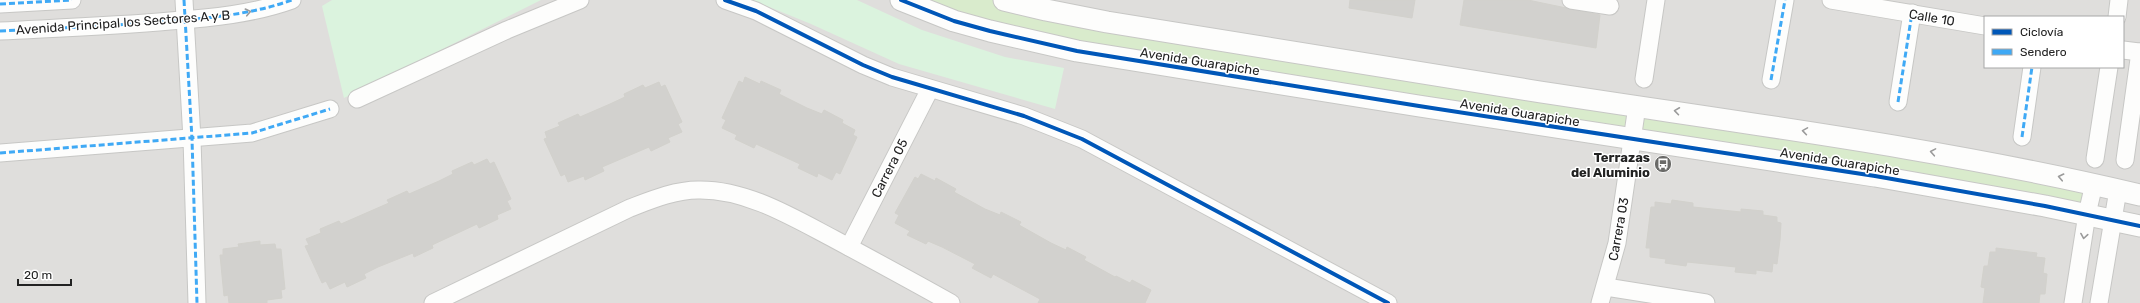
<svg xmlns="http://www.w3.org/2000/svg" width="2140" height="303" font-family="Rubik,sans-serif">
	<style>
		.residential { fill: #dfdedc; fill-rule: evenodd }
		.grass { fill: #d9ebcc }
		.park { fill: #dbf3de }
		.building { fill: #d2d1ce; stroke: #d2d1cc }
		.lines { fill: none; stroke-linecap: round; stroke-linejoin: round }
		.minor-casing { stroke: #c7c7c5; stroke-width: 19 }
		.tertiary-casing { stroke: #c7c7c5; stroke-width: 23 }
		.minor { stroke: #fdfdfc; stroke-width: 17 }
		.tertiary { stroke: #fdfdfc; stroke-width: 21 }
		.quiet { stroke: #3fa9f5; stroke-width: 3; stroke-dasharray: 6 3; stroke-linecap: butt }
		.cycleway-casing { stroke: #fff; stroke-width: 6 }
		.cycleway { stroke: #0057b8; stroke-width: 4 }
		.oneway { stroke: #9a9a9a }
		.labels { text-anchor: middle; stroke-width: 3; stroke-linejoin: round; paint-order: stroke }
		.street-label { font-size: 13px; fill: #222; stroke: #fff }
		.poi-label { font-size: 13px; font-weight: bold; fill: #222; stroke: #fff; text-anchor: end }
	</style>
	<rect width="100%" height="100%" fill="#efefeb"/>
	<!-- residential -->
	<path class="residential" d="M0 0H2140V303H0ZM1985 17H2123V67H1985Z"/>
	<!-- grass -->
	<polygon class="grass" points="901,0 1004,0 2094,184 2087,214 1183,69"/>
	<!-- park -->
	<g class="park">
		<polygon points="332,0 541,0 344,98 322,6"/>
		<polygon points="752,0 857,0 922,30 1005,57 1064,68 1055,109 899,64 811,24"/>
	</g>
	<!-- building -->
	<g class="building">
		<polygon points="1350,0 1415,0 1412,18 1349,8"/>
		<polygon points="1464,0 1528,0 1600,15 1596,48 1460,25"/>
		<polygon points="745,77 760,84 761,81 781,90 779,94 807,108 822,114 824,110 843,120 842,123 855,130 853,135 857,137 840,174 836,172 832,180 818,173 817,177 798,168 800,164 756,144 754,148 735,139 737,135 722,128 726,120 722,118 739,81 743,83"/>
		<polygon points="659,82 661,87 665,85 682,122 678,124 682,132 668,138 670,142 651,151 649,147 602,167 604,171 585,180 584,176 568,182 565,174 561,176 544,139 547,138 545,132 560,126 558,123 578,114 580,117 610,104 625,97 624,94 643,85 645,88"/>
		<polygon points="487,159 490,164 494,162 511,199 507,201 511,209 497,215 498,219 479,228 477,224 432,245 433,248 414,257 413,253 378,267 364,274 366,278 347,287 345,282 330,289 326,281 322,283 305,246 309,245 306,239 321,233 320,229 339,221 341,224 389,203 387,200 407,191 409,194 439,181 453,174 452,171 472,162 474,165"/>
		<polygon points="921,174 935,181 936,178 956,189 954,192 985,209 1000,215 1001,212 1021,222 1019,225 1051,243 1066,250 1067,247 1086,257 1084,260 1115,277 1116,276 1130,283 1132,280 1151,290 1145,303 1038,303 1040,299 993,274 991,278 972,268 975,264 942,247 928,241 926,244 907,235 910,231 895,223 899,215 895,213 915,177 918,179"/>
		<polygon points="1672,200 1693,203 1693,207 1741,212 1741,209 1763,211 1763,215 1777,217 1777,222 1781,223 1780,240 1777,264 1773,263 1772,272 1756,270 1756,274 1735,272 1736,267 1687,262 1686,266 1665,263 1666,259 1650,257 1650,248 1646,248 1651,207 1655,207 1655,202 1671,204"/>
		<polygon points="260,241 260,245 275,244 276,249 281,249 285,289 281,290 282,298 267,300 267,303 229,303 228,295 224,296 220,255 223,255 223,249 239,247 238,244"/>
		<polygon points="1996,248 2037,253 2036,257 2045,258 2043,273 2047,274 2045,294 2040,294 2039,303 1983,303 1985,288 1981,287 1984,266 1988,266 1990,252 1996,252"/>
	</g>
	<g class="lines">
		<defs>
			<g id="minor">
				<polyline points="184,0 192,139 197,303"/>
				<polyline points="725,0 756,11 863,65 892,77 1024,116 1082,139 1388,303"/>
				<polyline points="1571,0 1610,6"/>
				<polyline points="1831,0 1985,26"/>
				<polyline points="0,4 72,0"/>
				<polyline points="2117,17 2119,0"/>
				<path d="M0 31C57 28 113 26 170 21 211 18 253 14 292 0"/>
				<polyline points="2123,50 2140,52"/>
				<polyline points="1644,79 1656,0"/>
				<polyline points="1771,80 1785,0"/>
				<polyline points="357,99 507,30 580,0"/>
				<polyline points="1898,102 1912,13"/>
				<polyline points="2022,137 2032,67"/>
				<polyline points="0,153 252,133 330,109"/>
				<polyline points="2095,159 2109,67"/>
				<polyline points="2125,160 2140,52"/>
				<polyline points="849,247 930,89"/>
				<polyline points="1606,287 1706,303"/>
				<path d="M433 303 630 208C651 200 675 190 698 190 746 189 792 217 834 239 873 260 912 281 951 303"/>
				<polyline points="1600,303 1617,243 1637,106"/>
				<polyline points="2073,303 2087,214 2094,184"/>
				<polyline points="2099,303 2118,190"/>
			</g>
			<g id="tertiary">
				<polyline points="901,0 954,21 990,31 1077,51 1419,106 1875,176 2045,206 2140,226"/>
				<path d="M1004 0 1046 10 1107 22C1247 44 1387 68 1528 90 1733 122 1938 147 2140 195"/>
			</g>
		</defs>
		<!-- minor casing -->
		<use href="#minor" class="minor-casing"/>
		<!-- tertiary casing -->
		<use href="#tertiary" class="tertiary-casing"/>
		<!-- minor -->
		<use href="#minor" class="minor"/>
		<!-- tertiary -->
		<use href="#tertiary" class="tertiary"/>
		<!-- quiet -->
		<g class="quiet">
			<polyline points="184,0 192,139 197,303"/>
			<polyline points="0,4 72,0"/>
			<path d="M0 31C57 28 113 26 170 21 211 18 253 14 292 0"/>
			<polyline points="1771,80 1785,0"/>
			<polyline points="1898,102 1912,13"/>
			<polyline points="2022,137 2032,67"/>
			<polyline points="0,153 252,133 330,109"/>
		</g>
		<defs>
			<g id="cycleway">
				<polyline points="725,0 756,11 863,65 892,77 1024,116 1082,139 1388,303"/>
				<polyline points="901,0 954,21 990,31 1077,51 1419,106 1875,176 2045,206 2140,226"/>
			</g>
		</defs>
		<!-- cycleway casing -->
		<use href="#cycleway" class="cycleway-casing"/>
		<!-- cycleway -->
		<use href="#cycleway" class="cycleway"/>
	</g>
	<!-- one-way arrows -->
	<defs><path id="oneway-chevron" d="M-2-3.5L2.5 0L-2 3.5" fill="none" stroke-width="1.6" stroke-linecap="round" stroke-linejoin="round"/></defs>
	<g class="oneway">
		<use href="#oneway-chevron" transform="translate(248 12) rotate(-12)"/>
		<use href="#oneway-chevron" transform="translate(1677 111) rotate(-172)"/>
		<use href="#oneway-chevron" transform="translate(1805 131) rotate(-171)"/>
		<use href="#oneway-chevron" transform="translate(1933 152) rotate(-170)"/>
		<use href="#oneway-chevron" transform="translate(2061 177) rotate(-168)"/>
		<use href="#oneway-chevron" transform="translate(2084 236) rotate(99)"/>
	</g>
	<!-- icons -->
	<defs>
		<symbol id="bus-disc" viewBox="-11 -11 22 22"><circle r="9.5" fill="#6a6a68" stroke="#fff"/><path d="M-5-6H5V4H4V6H2V4H-2V6H-4V4H-5ZM-3.5-4V0h7V-4ZM-3.5 1.2v1.5H-2V1.2ZM2 1.2v1.5H3.5V1.2Z" fill="#fff"/></symbol>
	</defs>
	<g fill-rule="evenodd">
		<use href="#bus-disc" x="1653" y="154" width="20" height="20"/>
	</g>
	<g class="labels">
		<!-- street labels -->
		<g class="street-label">
			<text transform="translate(1932 17) rotate(10)" y="5">Calle 10</text>
			<text transform="translate(123 22) rotate(-4)" y="5">Avenida Principal los Sectores A y B</text>
			<text transform="translate(1200 61) rotate(9)" y="5">Avenida Guarapiche</text>
			<text transform="translate(1520 112) rotate(9)" y="5">Avenida Guarapiche</text>
			<text transform="translate(1840 161) rotate(9)" y="5">Avenida Guarapiche</text>
			<text transform="translate(889 168) rotate(-63)" y="5">Carrera 05</text>
			<text transform="translate(1618 229) rotate(-80)" y="5">Carrera 03</text>
		</g>
		<!-- poi labels -->
		<g class="poi-label">
			<text x="1650" y="162">Terrazas<tspan x="1650" dy="15">del Aluminio</tspan></text>
		</g>
	</g>
	<!-- legend -->
	<rect x="1984" y="16" width="140" height="52" fill="#ffffff" stroke="#a7a7a7"/>
	<rect x="1992" y="29" width="20" height="6" fill="#0057b8" stroke="#a7a7a7"/>
	<text x="2020" y="36" font-size="12" fill="#222222">Ciclovía</text>
	<rect x="1992" y="49" width="20" height="6" fill="#3fa9f5" stroke="#a7a7a7"/>
	<text x="2020" y="56" font-size="12" fill="#222222">Sendero</text>
	<!-- scale -->
	<path d="M18 279v6h53v-6" fill="none" stroke="#222222" stroke-width="2"/>
	<text x="24" y="279" font-size="12" fill="#222222" stroke="#ffffff" stroke-width="3" paint-order="stroke">20 m</text>
</svg>
